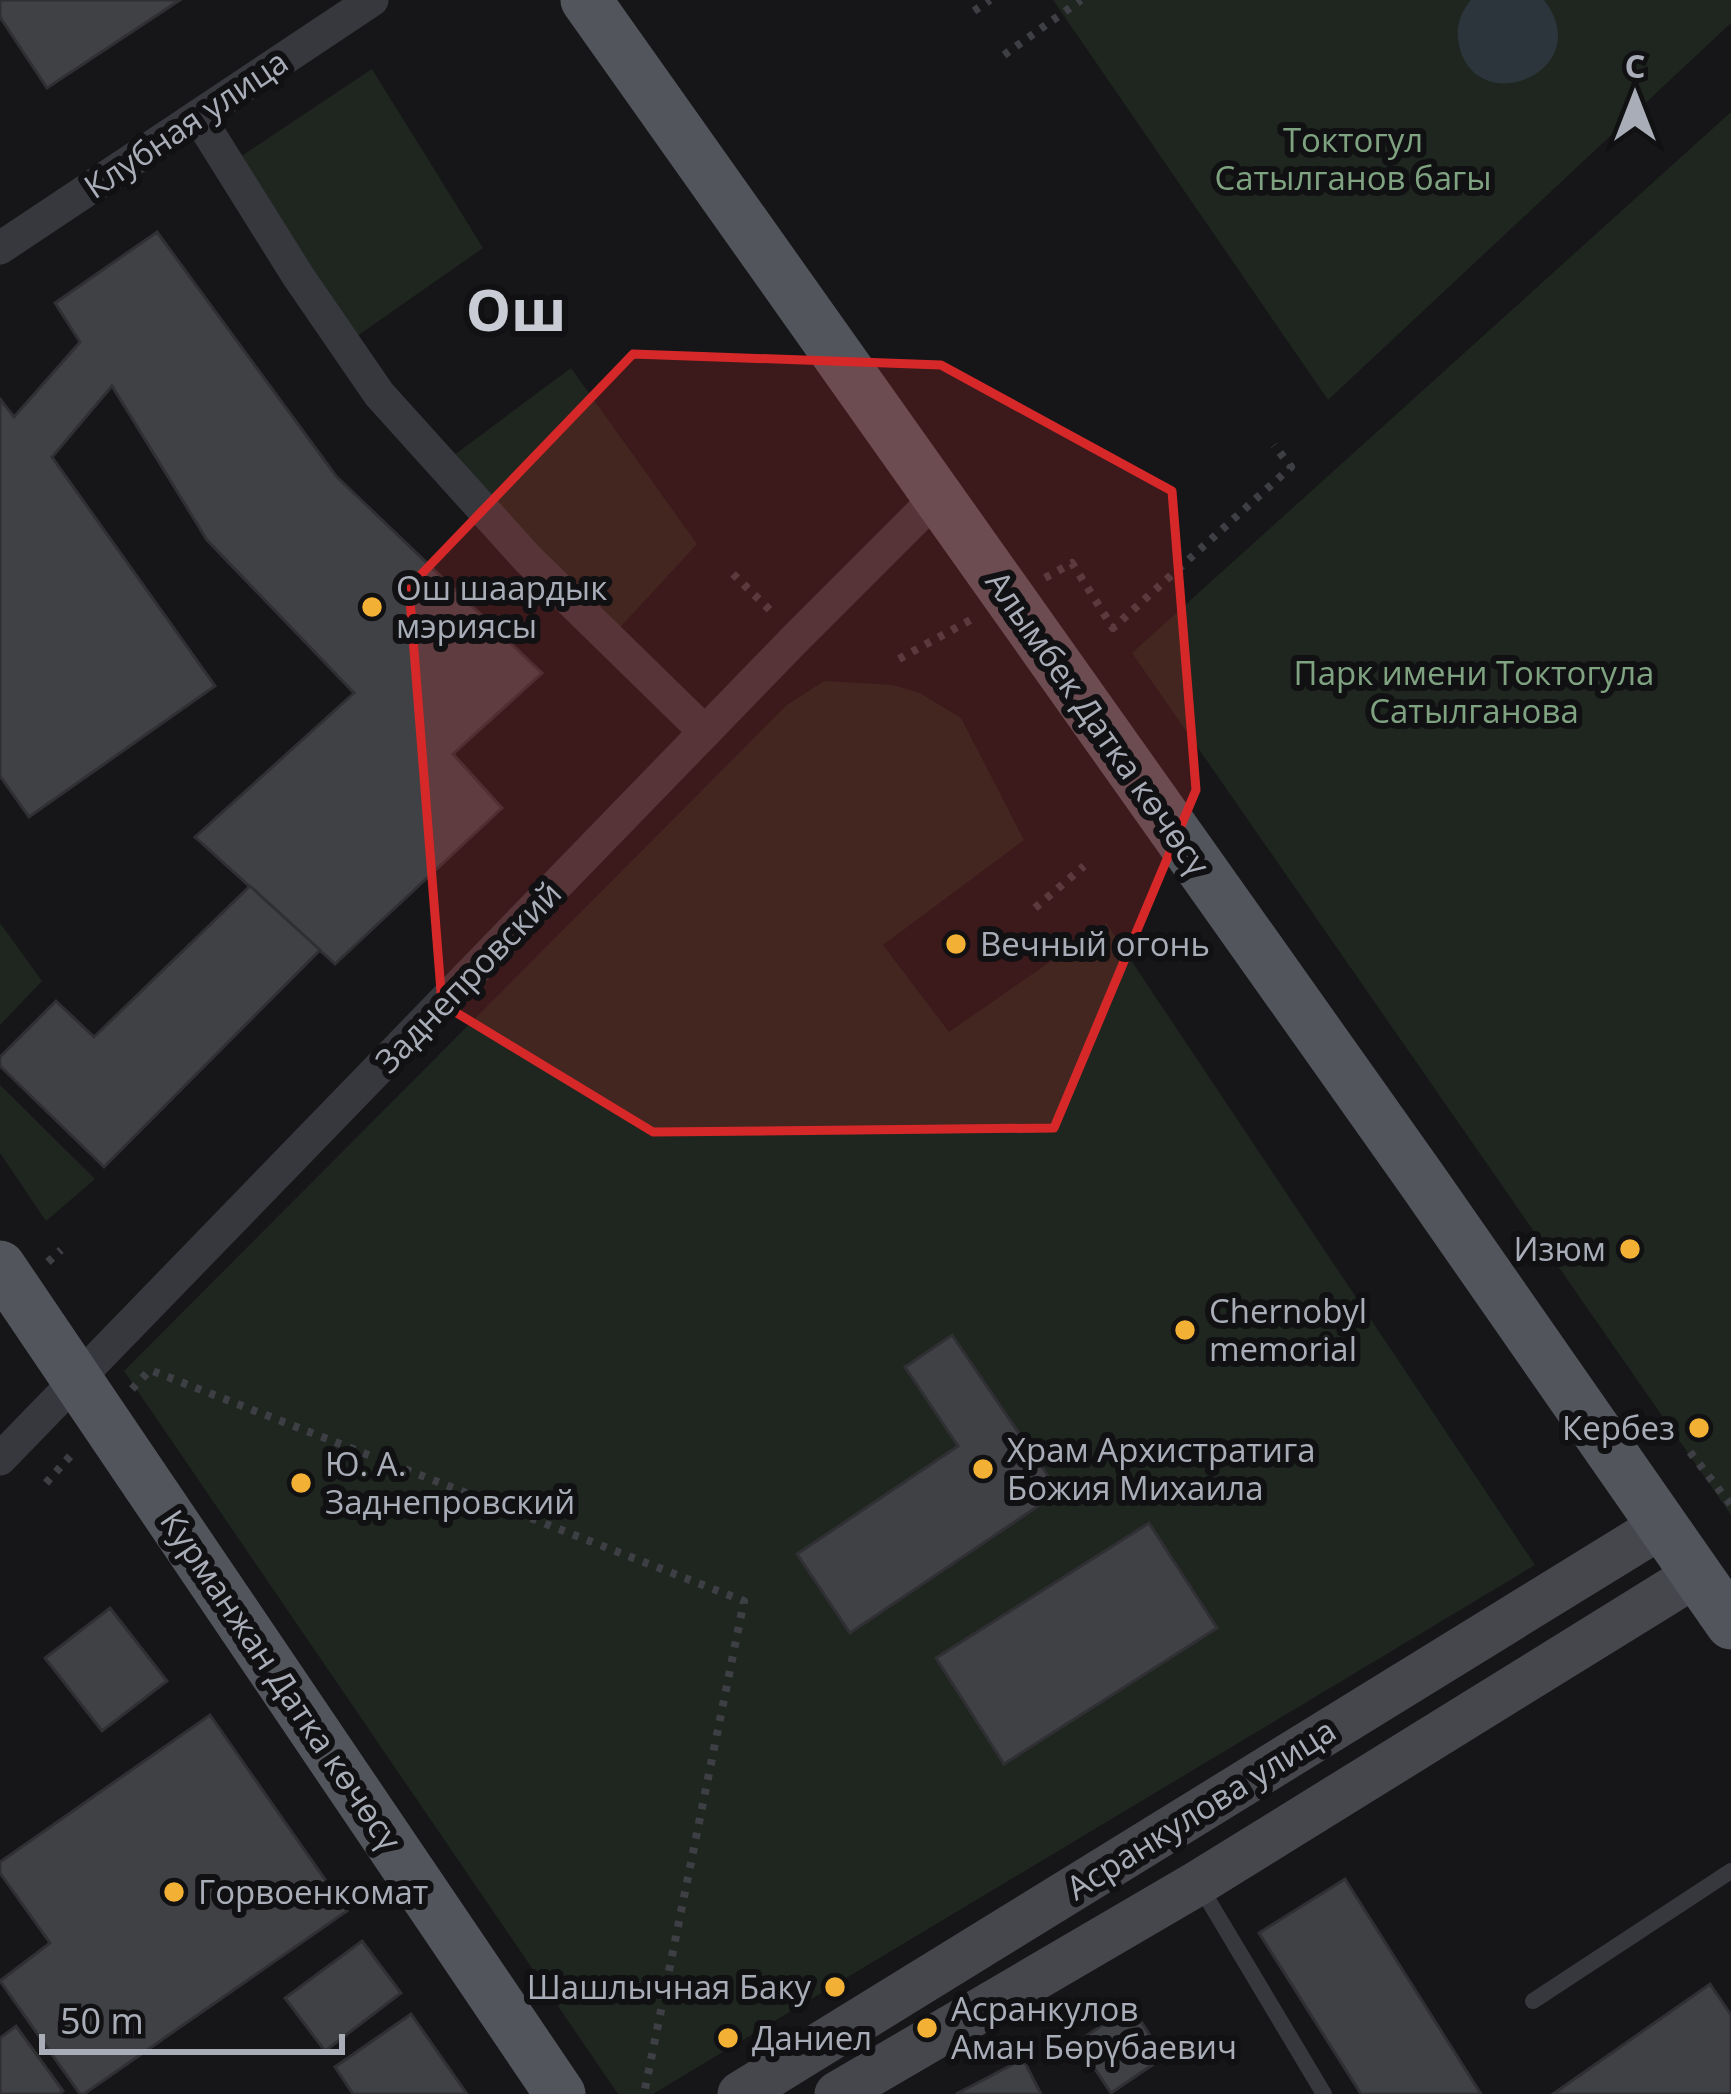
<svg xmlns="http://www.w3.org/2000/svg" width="1731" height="2094" font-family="'Open Sans',sans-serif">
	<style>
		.green { fill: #1e261f }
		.water { fill: #2c353c }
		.building { fill: #404145; stroke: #303034; stroke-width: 3 }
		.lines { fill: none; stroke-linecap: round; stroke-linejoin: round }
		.path { stroke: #3d3f44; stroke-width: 8; stroke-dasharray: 6 9; stroke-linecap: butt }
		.service { stroke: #37383d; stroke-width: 16 }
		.minor { stroke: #37383d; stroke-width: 33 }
		.secondary { stroke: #45474d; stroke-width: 45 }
		.primary { stroke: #53555c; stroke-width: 51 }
		.marked { fill: #d62828; fill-opacity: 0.2; stroke: #d62828; stroke-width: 9; stroke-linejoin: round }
		.poi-dot { fill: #f2b134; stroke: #111113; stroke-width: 4.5 }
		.labels { text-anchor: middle; stroke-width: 12; stroke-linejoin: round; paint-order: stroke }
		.street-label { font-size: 33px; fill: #a8adb8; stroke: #111113 }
		.park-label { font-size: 33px; fill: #7fa381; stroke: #111113 }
		.poi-label { font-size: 33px; fill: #a8adb8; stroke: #111113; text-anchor: start }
		.town-label { font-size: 57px; font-weight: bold; fill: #c9ccd4; stroke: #111113 }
	</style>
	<rect width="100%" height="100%" fill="#161618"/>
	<!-- green -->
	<g class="green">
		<polygon points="1053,0 1731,0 1731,23 1328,400"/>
		<polygon points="372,69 483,248 350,341 231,163"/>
		<polygon points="1731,112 1731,1515 1132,653"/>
		<polygon points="571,368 697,544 613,635 446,461"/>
		<polygon points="824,681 893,685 920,693 961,718 1024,840 883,945 949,1032 1106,923 1535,1565 653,2094 618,2094 124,1371 787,705"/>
		<polygon points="0,923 42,981 0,1025"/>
		<polygon points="0,1085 95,1179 46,1221 0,1153"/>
	</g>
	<!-- water -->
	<path class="water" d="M1471 0H1544C1599 71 1476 122 1459 45 1455 28 1460 13 1471 0Z"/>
	<!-- building -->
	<g class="building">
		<polygon points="0,0 180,0 47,88 0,17"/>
		<polygon points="157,232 336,476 542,673 453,754 502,808 335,964 195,837 354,693 207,540 112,386 52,457 215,686 29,817 0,776 0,399 14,417 80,342 55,303"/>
		<polygon points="250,886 320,950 104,1167 0,1066 0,1057 56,1001 94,1037"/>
		<polygon points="952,1335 1059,1492 850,1633 797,1554 958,1446 905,1367"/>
		<polygon points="1149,1523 1217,1628 1004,1764 936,1658"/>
		<polygon points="110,1608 167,1681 102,1731 45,1658"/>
		<polygon points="210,1715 347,1911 84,2094 80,2094 0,1981 50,1943 0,1873 0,1862"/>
		<polygon points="1345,1879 1481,2094 1361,2094 1259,1933"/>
		<polygon points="362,1941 401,1993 325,2051 285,1998"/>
		<polygon points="1710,1984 1731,2015 1731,2094 1553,2094"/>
		<polygon points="1131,2006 1164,2057 1111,2093 1077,2042"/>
		<polygon points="411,2014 467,2094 353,2094 335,2067"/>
		<polygon points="16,2026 63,2091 59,2094 0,2094 0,2038"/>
		<polygon points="1023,2059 1041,2094 956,2094"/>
	</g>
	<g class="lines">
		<!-- path -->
		<g class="path">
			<polyline points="974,11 990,0"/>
			<polyline points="1004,55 1081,0"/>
			<polyline points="733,574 775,615"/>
			<polyline points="1045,578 1072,563 1113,628 1291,467 1274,445"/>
			<polyline points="899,659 974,618"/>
			<polyline points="1035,908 1084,866"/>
			<polyline points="48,1262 61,1250"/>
			<polyline points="132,1389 150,1370 744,1601 644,2094"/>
			<polyline points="1690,1452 1731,1505"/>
			<polyline points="46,1483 73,1453"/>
		</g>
		<!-- service -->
		<g class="service">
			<polyline points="1198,1883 1324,2094"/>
			<polyline points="1533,2001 1731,1871"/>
		</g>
		<!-- minor -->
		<g class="minor">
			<polyline points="198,116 298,276 379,394 527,558 705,732"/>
			<polyline points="0,248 372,0"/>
			<polyline points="0,1459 797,637 937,497"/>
		</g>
		<!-- secondary -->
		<g class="secondary">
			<polyline points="740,2094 1663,1525"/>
			<polyline points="837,2094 1198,1883 1697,1574"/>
		</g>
		<!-- primary -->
		<g class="primary">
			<polyline points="586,0 1422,1180 1731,1624"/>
			<polyline points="0,1266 560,2094"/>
		</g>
	</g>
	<!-- marked area -->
	<path class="marked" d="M633 354 941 365 1172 491 1196 790 1054 1128 653 1132 442 1004 409 587Z"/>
	<!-- markers -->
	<g class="poi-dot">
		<circle cx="372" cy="607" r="12"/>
		<circle cx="956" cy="944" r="12"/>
		<circle cx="1630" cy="1249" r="12"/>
		<circle cx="1185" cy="1330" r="12"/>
		<circle cx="1699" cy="1428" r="12"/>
		<circle cx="983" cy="1469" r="12"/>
		<circle cx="301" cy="1483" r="12"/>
		<circle cx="174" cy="1892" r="12"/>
		<circle cx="835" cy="1987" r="12"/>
		<circle cx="927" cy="2028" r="12"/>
		<circle cx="728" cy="2038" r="12"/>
	</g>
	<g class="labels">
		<!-- street labels -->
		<g class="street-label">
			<text transform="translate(186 124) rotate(-34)" y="12">Клубная улица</text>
			<text transform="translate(1098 723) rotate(55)" y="12">Алымбек Датка көчөсү</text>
			<text transform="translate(468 977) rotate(-46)" y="12">Заднепровский</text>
			<text transform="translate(281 1680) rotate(56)" y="12">Курманжан Датка көчөсү</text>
			<text transform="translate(1201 1809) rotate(-32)" y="12">Асранкулова улица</text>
		</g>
		<!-- park labels -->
		<g class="park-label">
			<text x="1353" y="152">Токтогул<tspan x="1353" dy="38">Сатылганов багы</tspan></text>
			<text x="1474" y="685">Парк имени Токтогула<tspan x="1474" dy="38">Сатылганова</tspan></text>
		</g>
		<!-- poi labels -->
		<g class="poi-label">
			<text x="396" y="600">Ош шаардык<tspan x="396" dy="38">мэриясы</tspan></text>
			<text x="980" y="956">Вечный огонь</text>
			<text x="1606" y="1261" text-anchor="end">Изюм</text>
			<text x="1209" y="1323">Chernobyl<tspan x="1209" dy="38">memorial</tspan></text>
			<text x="1675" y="1440" text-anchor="end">Кербез</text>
			<text x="1007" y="1462">Храм Архистратига<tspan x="1007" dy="38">Божия Михаила</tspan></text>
			<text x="325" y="1476">Ю. А.<tspan x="325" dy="38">Заднепровский</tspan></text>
			<text x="198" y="1904">Горвоенкомат</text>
			<text x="811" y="1999" text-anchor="end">Шашлычная Баку</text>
			<text x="951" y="2021">Асранкулов<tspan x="951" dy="38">Аман Бөрүбаевич</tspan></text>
			<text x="752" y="2050">Даниел</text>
		</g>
		<!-- town labels -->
		<g class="town-label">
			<text x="516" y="331">Ош</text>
		</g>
	</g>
	<!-- north arrow -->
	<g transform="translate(1635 96)" stroke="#111113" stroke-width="9" paint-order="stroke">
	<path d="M0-9L21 45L0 30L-21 45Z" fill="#a8adb8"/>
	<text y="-18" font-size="33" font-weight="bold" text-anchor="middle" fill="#a8adb8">С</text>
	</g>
	<!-- scale -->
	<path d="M42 2034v18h300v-18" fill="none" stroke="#a8adb8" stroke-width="6"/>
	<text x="60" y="2034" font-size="36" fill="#a8adb8" stroke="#111113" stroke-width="9" paint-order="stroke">50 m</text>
</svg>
